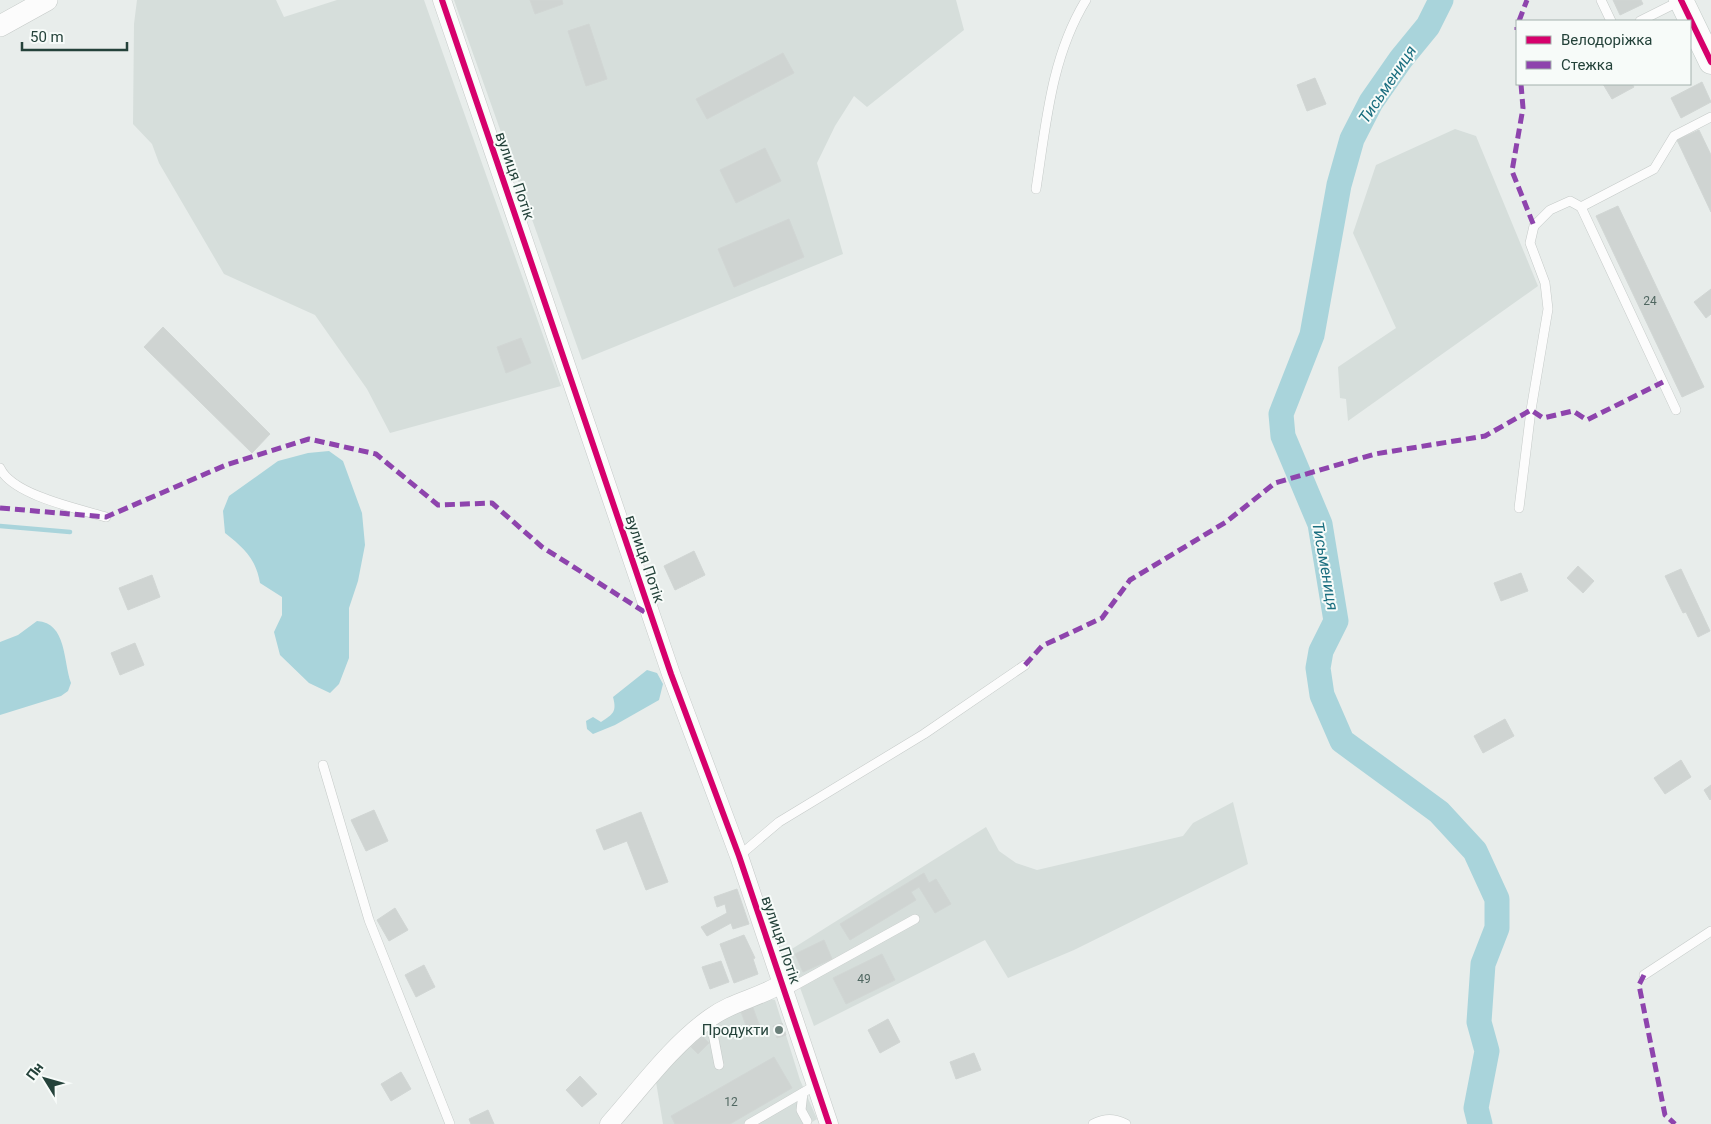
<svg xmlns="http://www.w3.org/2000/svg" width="1711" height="1124" font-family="Roboto,sans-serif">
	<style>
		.built { fill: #d6dedb }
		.water { fill: #a9d4db }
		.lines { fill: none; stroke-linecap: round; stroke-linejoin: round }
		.stream { stroke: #a9d4db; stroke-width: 4.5 }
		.river { stroke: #a9d4db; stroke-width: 25 }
		.building { fill: #cfd4d2; stroke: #d1d6d4 }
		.service-casing { stroke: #c5cac8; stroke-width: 10 }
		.minor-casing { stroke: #c5cac8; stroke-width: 19 }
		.tertiary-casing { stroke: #c5cac8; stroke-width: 22 }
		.secondary-casing { stroke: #c3cbc8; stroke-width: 25 }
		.service { stroke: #fcfcfc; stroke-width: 9 }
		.minor { stroke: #fcfcfc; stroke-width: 18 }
		.tertiary { stroke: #fcfcfc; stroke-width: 21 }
		.secondary { stroke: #fcfcfc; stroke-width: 24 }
		.quiet { stroke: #8e44ad; stroke-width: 5; stroke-dasharray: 10 5; stroke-linecap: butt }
		.cycleway-casing { stroke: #f7fbf9; stroke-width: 9 }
		.cycleway { stroke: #d6006c; stroke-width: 6 }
		.poi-dot { fill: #697e78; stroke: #f7fbf9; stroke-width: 2 }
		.labels { text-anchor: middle; stroke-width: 4; stroke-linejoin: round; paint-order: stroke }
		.number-label { font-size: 12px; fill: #506761 }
		.street-label { font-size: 15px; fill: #24423a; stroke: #f7fbf9 }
		.poi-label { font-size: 15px; fill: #24423a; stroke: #f7fbf9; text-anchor: end }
		.water-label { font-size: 16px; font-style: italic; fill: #1c6f80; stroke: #f7fbf9 }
	</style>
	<rect width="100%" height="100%" fill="#e8edeb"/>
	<!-- built -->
	<g class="built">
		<polygon points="137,0 276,0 284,17 337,0 424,0 561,386 390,433 367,389 315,315 224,274 159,163 152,144 133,124 134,24"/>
		<polygon points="454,0 956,0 964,30 867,107 854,96 835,126 817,163 843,254 582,360"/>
		<polygon points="1455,129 1476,136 1538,286 1348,421 1346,399 1340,398 1338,367 1396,328 1353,233 1376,165"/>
		<polygon points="1233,802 1248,864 1074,950 1008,978 985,940 814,1026 787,952 986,827 999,851 1016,863 1037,870 1183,836 1193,823"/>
		<polygon points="762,997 775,1000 800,1080 817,1119 809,1124 663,1124 656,1082 722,1011"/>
	</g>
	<!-- water -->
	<g class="water">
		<path d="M329 451 343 461 362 513 365 545 358 581 349 608V658L339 684 330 693 309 683 280 655 274 632 282 615V597L260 583C256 559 244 548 225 533L223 511 229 496 278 461 308 453Z"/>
		<path d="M37 621C67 623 63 661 71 683L68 691 61 696 0 715V642L18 635Z"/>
		<path d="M647 670 657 673 663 684 659 700 615 725 593 734 587 729 586 721 593 717 601 722C613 714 617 712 613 697Z"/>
	</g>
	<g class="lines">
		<!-- stream -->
		<polyline class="stream" points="0,526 70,532"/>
		<!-- river -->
		<polyline class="river" points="1441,0 1428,26 1401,59 1371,102 1352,139 1339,185 1312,335 1281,414 1283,436 1320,524 1336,621 1321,651 1318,668 1322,695 1342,741 1439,812 1475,851 1497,899 1497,928 1483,964 1479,1022 1487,1051 1476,1108 1480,1124"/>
	</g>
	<!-- building -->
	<g class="building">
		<polygon points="530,0 562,0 563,4 535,14"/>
		<polygon points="1613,0 1641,0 1643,4 1620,15"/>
		<polygon points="589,24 607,79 586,86 568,31"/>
		<polygon points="783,53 794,73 707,119 696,99"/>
		<polygon points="1315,78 1326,104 1307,111 1297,85"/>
		<polygon points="1702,82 1711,102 1681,118 1671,98"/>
		<polygon points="1603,84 1632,84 1634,87 1612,99"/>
		<polygon points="1699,130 1711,155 1711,212 1677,140"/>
		<polygon points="765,148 781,181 736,203 720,170"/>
		<polygon points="1618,206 1704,387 1682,397 1596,216"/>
		<polygon points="789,219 804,257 734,287 718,249"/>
		<polygon points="1711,289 1711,314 1706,318 1694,302"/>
		<polygon points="163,327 270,434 252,453 144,347"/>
		<polygon points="521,338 531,363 506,373 497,347"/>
		<polygon points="694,551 705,575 675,590 664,566"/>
		<polygon points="1578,566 1594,581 1583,593 1567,578"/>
		<polygon points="1681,569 1710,631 1698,637 1686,612 1683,613 1665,576"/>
		<polygon points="1521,573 1528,591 1501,601 1494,583"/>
		<polygon points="152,575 160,597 128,610 119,588"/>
		<polygon points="135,643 144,665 120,675 111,653"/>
		<polygon points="1505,719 1514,736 1483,753 1474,736"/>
		<polygon points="1681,760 1691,777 1665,794 1654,778"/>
		<polygon points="1711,785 1711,799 1710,800 1704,790"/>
		<polygon points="374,810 388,841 366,851 351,820"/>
		<polygon points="641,812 668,882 646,890 627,841 604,850 596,830"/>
		<polygon points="924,873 929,883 936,879 951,904 935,913 919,887 911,892 916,900 850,940 840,924"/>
		<polygon points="737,889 749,924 733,929 731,923 707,936 701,927 727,913 725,904 717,907 714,897"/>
		<polygon points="395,908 408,930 389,941 377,920"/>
		<polygon points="744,935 755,958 753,959 758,974 734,983 720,944"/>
		<polygon points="824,940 832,959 803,972 795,954"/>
		<polygon points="882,954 895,980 846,1004 833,978"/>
		<polygon points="721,961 729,982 710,989 702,967"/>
		<polygon points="424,965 435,987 416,997 405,975"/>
		<polygon points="752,1005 760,1027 748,1031 740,1009"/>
		<polygon points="888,1019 900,1042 880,1053 868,1030"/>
		<polygon points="782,1023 786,1035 777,1038 773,1026"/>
		<polygon points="702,1036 709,1043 698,1054 691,1047"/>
		<polygon points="974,1053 981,1070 956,1079 950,1062"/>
		<polygon points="774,1057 792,1088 730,1124 675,1124 671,1116"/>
		<polygon points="401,1072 411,1089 391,1101 381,1084"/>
		<polygon points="580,1076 597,1094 582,1107 566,1090"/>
		<polygon points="488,1110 494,1124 471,1124 469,1119"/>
	</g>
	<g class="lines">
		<defs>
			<g id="service">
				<polyline points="1601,0 1611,21"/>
				<polyline points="1640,21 1680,1"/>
				<path d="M1036 189C1046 124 1051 57 1086 0"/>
				<polyline points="1581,207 1676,410"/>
				<path d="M0 468C12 495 79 509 106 517"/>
				<polyline points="1519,508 1531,410 1548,309 1545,283 1530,243 1534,226 1550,210 1570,201 1581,207 1654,169 1674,136 1711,117"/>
				<polyline points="323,765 369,920 450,1124"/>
				<polyline points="739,856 779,822 924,734 1025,665"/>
				<polyline points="1644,975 1711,931"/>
				<polyline points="785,991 915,919"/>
				<polyline points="710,1018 719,1065"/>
				<polyline points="803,1093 801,1110 807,1121"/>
				<polyline points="749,1124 816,1085"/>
				<path d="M1093 1124C1105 1118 1114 1118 1126 1124"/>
			</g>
			<g id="minor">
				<polyline points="442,0 671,674 739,856 829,1124"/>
				<path d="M609 1124C641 1088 671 1046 710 1018 733 1001 759 998 783 983"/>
			</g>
			<polyline id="tertiary" points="0,26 47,0"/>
			<polyline id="secondary" points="1681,0 1711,62"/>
		</defs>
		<!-- service casing -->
		<use href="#service" class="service-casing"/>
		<!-- minor casing -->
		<use href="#minor" class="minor-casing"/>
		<!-- tertiary casing -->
		<use href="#tertiary" class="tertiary-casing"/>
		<!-- secondary casing -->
		<use href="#secondary" class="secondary-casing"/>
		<!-- service -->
		<use href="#service" class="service"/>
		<!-- minor -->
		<use href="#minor" class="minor"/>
		<!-- tertiary -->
		<use href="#tertiary" class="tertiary"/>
		<!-- secondary -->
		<use href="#secondary" class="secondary"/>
		<!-- quiet -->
		<g class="quiet">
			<polyline points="1519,21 1527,0"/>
			<polyline points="1517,27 1517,30"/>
			<polyline points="1521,84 1523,108 1512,171 1534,226"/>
			<polyline points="0,508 106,517 226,465 309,439 376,454 438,505 492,503 542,547 651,616"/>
			<polyline points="1025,665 1042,646 1102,618 1130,580 1226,522 1275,483 1375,454 1485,436 1531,410 1543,418 1573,411 1587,420 1663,382"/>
			<polyline points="1644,975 1639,985 1665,1115 1675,1124"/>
		</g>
		<defs>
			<g id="cycleway">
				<polyline points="442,0 671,674 739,856 829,1124"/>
				<polyline points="1681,0 1711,62"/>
			</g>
		</defs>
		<!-- cycleway casing -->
		<use href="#cycleway" class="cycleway-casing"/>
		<!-- cycleway -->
		<use href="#cycleway" class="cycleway"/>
	</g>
	<!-- markers -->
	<circle class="poi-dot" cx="779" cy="1030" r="5"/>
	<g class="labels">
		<!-- number labels -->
		<g class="number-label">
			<text x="1650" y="305">24</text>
			<text x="864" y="983">49</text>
			<text x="731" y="1106">12</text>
		</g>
		<!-- street labels -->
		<g class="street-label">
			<text transform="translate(515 176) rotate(71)" y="5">вулиця Потік</text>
			<text transform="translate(645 559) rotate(71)" y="5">вулиця Потік</text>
			<text transform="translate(781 940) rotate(71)" y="5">вулиця Потік</text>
		</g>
		<!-- poi labels -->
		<g class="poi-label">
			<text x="769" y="1035">Продукти</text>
		</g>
		<!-- water labels -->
		<g class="water-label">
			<text transform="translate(1387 84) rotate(-56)" y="6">Тисьмениця</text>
			<text transform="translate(1326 566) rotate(80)" y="6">Тисьмениця</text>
		</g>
	</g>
	<!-- legend -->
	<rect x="1516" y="20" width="175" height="65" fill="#f7fbf9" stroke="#a3b1ad"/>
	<rect x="1526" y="36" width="25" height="8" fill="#d6006c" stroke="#a3b1ad"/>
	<text x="1561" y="45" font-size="15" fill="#24423a">Велодоріжка</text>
	<rect x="1526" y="61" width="25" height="8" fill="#8e44ad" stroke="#a3b1ad"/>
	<text x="1561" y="70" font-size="15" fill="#24423a">Стежка</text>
	<!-- north arrow -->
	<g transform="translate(45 1079) rotate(307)" stroke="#f7fbf9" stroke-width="4" paint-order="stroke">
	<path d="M0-4L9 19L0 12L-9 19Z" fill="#24423a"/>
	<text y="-8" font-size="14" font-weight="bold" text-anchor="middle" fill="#24423a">Пн</text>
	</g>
	<!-- scale -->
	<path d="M22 42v8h105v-8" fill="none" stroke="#24423a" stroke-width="2.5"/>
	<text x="30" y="42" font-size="15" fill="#24423a" stroke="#f7fbf9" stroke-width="4" paint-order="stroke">50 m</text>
</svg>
